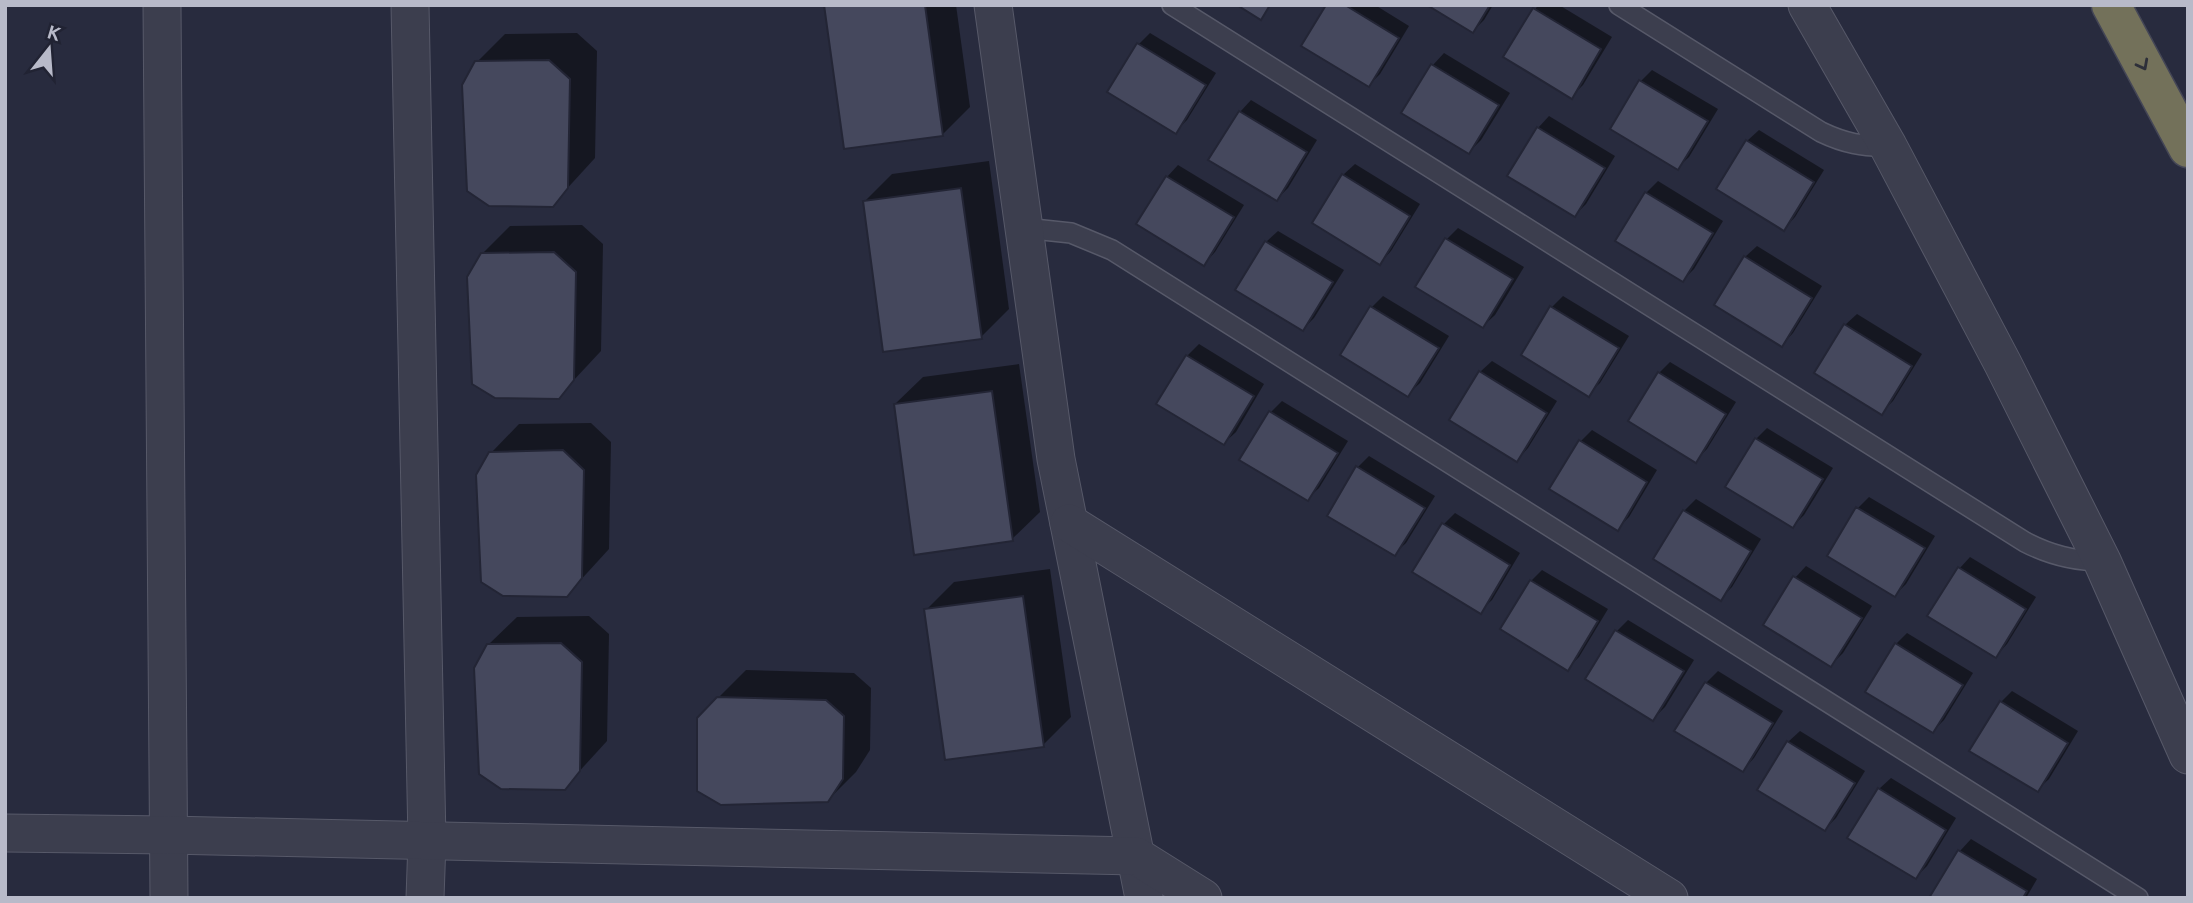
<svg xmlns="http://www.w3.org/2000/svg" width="2193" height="903" font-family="Ubuntu,sans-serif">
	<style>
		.shadow { fill: #0007 }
		.building { fill: #45485d; stroke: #232535; stroke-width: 2 }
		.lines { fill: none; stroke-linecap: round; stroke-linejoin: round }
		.lane-casing { stroke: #575969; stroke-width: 22 }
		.street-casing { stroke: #575969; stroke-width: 39 }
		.highway-casing { stroke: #444656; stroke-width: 41 }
		.lane { stroke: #3c3e4e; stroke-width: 19 }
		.street { stroke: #3c3e4e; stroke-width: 37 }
		.highway { stroke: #73715a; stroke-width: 38 }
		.oneway { stroke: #2d2f39 }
	</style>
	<rect width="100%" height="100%" fill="#282b3e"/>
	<!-- shadow -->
	<g class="shadow">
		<polygon points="826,5 956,5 970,107 942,135"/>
		<polygon points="1328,5 1375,5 1409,26 1380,74 1369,85"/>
		<polygon points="1431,5 1493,5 1484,20 1473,31"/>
		<polygon points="1538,5 1559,5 1612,37 1583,85 1571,97 1506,57"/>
		<polygon points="577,33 597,51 595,158 552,205 477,62 505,34"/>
		<polygon points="1150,33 1216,73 1187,120 1175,132 1139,44"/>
		<polygon points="1444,53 1510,93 1481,140 1469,152 1403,112 1433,65"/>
		<polygon points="1652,70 1718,109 1689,157 1677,168 1612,129 1641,81"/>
		<polygon points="1251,100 1317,140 1288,188 1277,199 1240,112"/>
		<polygon points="1549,116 1615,156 1586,204 1575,215 1538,128"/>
		<polygon points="1759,130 1824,170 1795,217 1784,229 1747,141"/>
		<polygon points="989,161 1009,309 981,337 864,202 892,174"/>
		<polygon points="1355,164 1420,204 1391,251 1380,263 1343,175"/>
		<polygon points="1178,165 1244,205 1215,252 1204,264 1138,224 1167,177"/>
		<polygon points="1658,181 1723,221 1694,269 1683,280 1618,241 1646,193"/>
		<polygon points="582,225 603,244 601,351 558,397 482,254 510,226"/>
		<polygon points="1458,228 1524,267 1495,315 1483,326 1447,239"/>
		<polygon points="1278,231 1344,270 1314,318 1303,329 1266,242"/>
		<polygon points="1757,246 1822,286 1793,333 1782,345 1745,257"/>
		<polygon points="1383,296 1449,336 1420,383 1408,394 1372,307"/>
		<polygon points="1563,296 1629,336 1600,383 1588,394 1552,307"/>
		<polygon points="1857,314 1922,354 1893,401 1882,412 1845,325"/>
		<polygon points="1199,344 1264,384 1236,432 1224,443 1187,356"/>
		<polygon points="1492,361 1557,401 1528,448 1517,460 1480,372"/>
		<polygon points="1670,362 1736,402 1707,449 1696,460 1659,373"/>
		<polygon points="1019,364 1040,512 1012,539 895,404 923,377"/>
		<polygon points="1282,401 1348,441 1319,488 1307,499 1242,459 1271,412"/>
		<polygon points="591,423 611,442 609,549 566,596 491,453 519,424"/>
		<polygon points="1767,428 1833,468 1804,515 1793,526 1756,439"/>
		<polygon points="1592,430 1657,470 1629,517 1617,529 1580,442"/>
		<polygon points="1369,456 1435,496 1406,543 1394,554 1329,515 1358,467"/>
		<polygon points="1869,497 1935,536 1906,584 1895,595 1858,508"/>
		<polygon points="1696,499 1761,539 1732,587 1721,598 1655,558 1684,511"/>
		<polygon points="1455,513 1520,553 1492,600 1480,611 1444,524"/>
		<polygon points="1970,557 2036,597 2007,644 1996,656 1959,569"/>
		<polygon points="1806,566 1872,606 1843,653 1831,665 1795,578"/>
		<polygon points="1050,569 1071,717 1043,745 926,610 954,582"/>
		<polygon points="1542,570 1608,609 1579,657 1568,668 1531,581"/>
		<polygon points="589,616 609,634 607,741 564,788 488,645 517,617"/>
		<polygon points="1628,620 1694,660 1665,707 1653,719 1587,679 1617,631"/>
		<polygon points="1907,633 1973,673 1944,720 1933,731 1896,644"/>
		<polygon points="746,670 854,673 871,688 870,750 856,772 828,800 718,698"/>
		<polygon points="1718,671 1783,711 1754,758 1743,770 1677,730 1706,683"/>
		<polygon points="2012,691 2078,731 2049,779 2037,790 2001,702"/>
		<polygon points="1800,731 1865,771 1836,818 1825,829 1788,742"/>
		<polygon points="1891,778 1956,818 1927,866 1916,877 1879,789"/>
		<polygon points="1971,839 2037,879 2026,898 1931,898 1960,851"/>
	</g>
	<!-- building -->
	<g class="building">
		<polygon points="824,5 925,5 943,136 844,149"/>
		<polygon points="1237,5 1270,5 1261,20"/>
		<polygon points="1326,5 1345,5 1399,38 1369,87 1301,46"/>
		<polygon points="1427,5 1490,5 1473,33"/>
		<polygon points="1533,8 1601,49 1572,99 1503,57"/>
		<polygon points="1137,43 1206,85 1176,134 1107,92"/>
		<polygon points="549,60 570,79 568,188 553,207 489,206 467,191 462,85 475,61"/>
		<polygon points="1431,64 1499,105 1469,154 1401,113"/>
		<polygon points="1639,80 1708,121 1678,170 1610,129"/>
		<polygon points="1239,111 1307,152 1277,201 1208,160"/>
		<polygon points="1537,127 1605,168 1575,217 1507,176"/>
		<polygon points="1746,140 1814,182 1784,231 1716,189"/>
		<polygon points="1342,174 1410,216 1380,265 1312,223"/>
		<polygon points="1166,176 1234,217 1204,266 1136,224"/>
		<polygon points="961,188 982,339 883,352 863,201"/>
		<polygon points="1645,192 1713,233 1683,282 1615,241"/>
		<polygon points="1445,238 1513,279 1483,328 1415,287"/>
		<polygon points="1265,241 1333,282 1303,331 1235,290"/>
		<polygon points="554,252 576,272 574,380 559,399 495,398 472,384 467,277 481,253"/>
		<polygon points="1744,256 1812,298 1782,347 1714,305"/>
		<polygon points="1370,306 1439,348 1408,397 1340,355"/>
		<polygon points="1550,306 1619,348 1589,397 1521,355"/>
		<polygon points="1844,324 1912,366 1882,415 1814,373"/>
		<polygon points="1186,355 1254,396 1224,445 1156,404"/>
		<polygon points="1479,371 1547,413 1517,462 1449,420"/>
		<polygon points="1658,372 1726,414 1696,463 1628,421"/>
		<polygon points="992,391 1013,541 914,555 894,404"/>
		<polygon points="1269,411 1338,453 1308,501 1239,460"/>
		<polygon points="1755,438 1823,479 1793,528 1725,487"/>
		<polygon points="1579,440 1647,482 1618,531 1549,489"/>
		<polygon points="563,450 584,470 582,578 567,597 503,596 481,582 476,475 489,452"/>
		<polygon points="1356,466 1425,508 1395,556 1327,516"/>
		<polygon points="1856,507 1925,548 1895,597 1827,556"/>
		<polygon points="1683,510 1751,551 1721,601 1653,559"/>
		<polygon points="1442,523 1510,565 1481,614 1412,572"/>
		<polygon points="1958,567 2026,609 1996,658 1927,616"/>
		<polygon points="1793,576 1862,618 1831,667 1763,625"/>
		<polygon points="1530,580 1598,621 1568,671 1500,629"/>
		<polygon points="1023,596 1044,747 945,760 924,609"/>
		<polygon points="1615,630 1684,671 1653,721 1585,679"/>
		<polygon points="561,643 582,662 580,771 565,790 501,789 479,774 474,668 487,644"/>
		<polygon points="1895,643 1963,685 1933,733 1865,692"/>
		<polygon points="1705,682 1773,723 1743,772 1674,731"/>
		<polygon points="717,697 826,700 844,716 843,779 828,802 721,805 697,791 697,718"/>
		<polygon points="2000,701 2068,743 2038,792 1969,751"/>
		<polygon points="1787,741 1855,783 1825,831 1757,790"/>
		<polygon points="1878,788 1946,830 1916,879 1847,838"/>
		<polygon points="1958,850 2027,891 2023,898 1929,898"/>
	</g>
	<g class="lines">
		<defs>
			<g id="lane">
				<path d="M1172 5 2025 542C2050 555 2073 561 2102 561"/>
				<path d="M1619 5 1821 132C1844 143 1863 147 1888 146"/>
				<polyline points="1024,228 1071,233 1112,250 2138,898"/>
			</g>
			<g id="street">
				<polyline points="162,5 169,898"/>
				<polyline points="410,5 427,841 425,898"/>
				<polyline points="993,5 1056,459 1144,898"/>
				<polyline points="1807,5 1888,146 2003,364 2102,561 2188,755"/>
				<polyline points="1069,523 1669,898"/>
				<polyline points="5,833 168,835 1136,856 1203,898"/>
			</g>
			<polyline id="highway" points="2111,5 2188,148"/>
		</defs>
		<!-- lane casing -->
		<use href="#lane" class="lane-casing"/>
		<!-- street casing -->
		<use href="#street" class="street-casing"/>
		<!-- highway casing -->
		<use href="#highway" class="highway-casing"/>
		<!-- lane -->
		<use href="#lane" class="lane"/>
		<!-- street -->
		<use href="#street" class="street"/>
		<!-- highway -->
		<use href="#highway" class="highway"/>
	</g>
	<!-- one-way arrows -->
	<defs><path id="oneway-chevron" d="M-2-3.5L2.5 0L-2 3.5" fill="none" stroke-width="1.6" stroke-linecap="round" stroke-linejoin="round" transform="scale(1.75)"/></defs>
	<use class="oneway" href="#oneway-chevron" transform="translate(2143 65) rotate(62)"/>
	<!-- border -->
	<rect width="2193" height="903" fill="none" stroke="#b8bac9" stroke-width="14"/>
	<!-- north arrow -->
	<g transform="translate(49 49) rotate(17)" stroke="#212333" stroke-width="5" paint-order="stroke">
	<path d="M0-5L12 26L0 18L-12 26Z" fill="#b8bac9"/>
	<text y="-10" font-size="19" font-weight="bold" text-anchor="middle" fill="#b8bac9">K</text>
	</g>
</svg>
